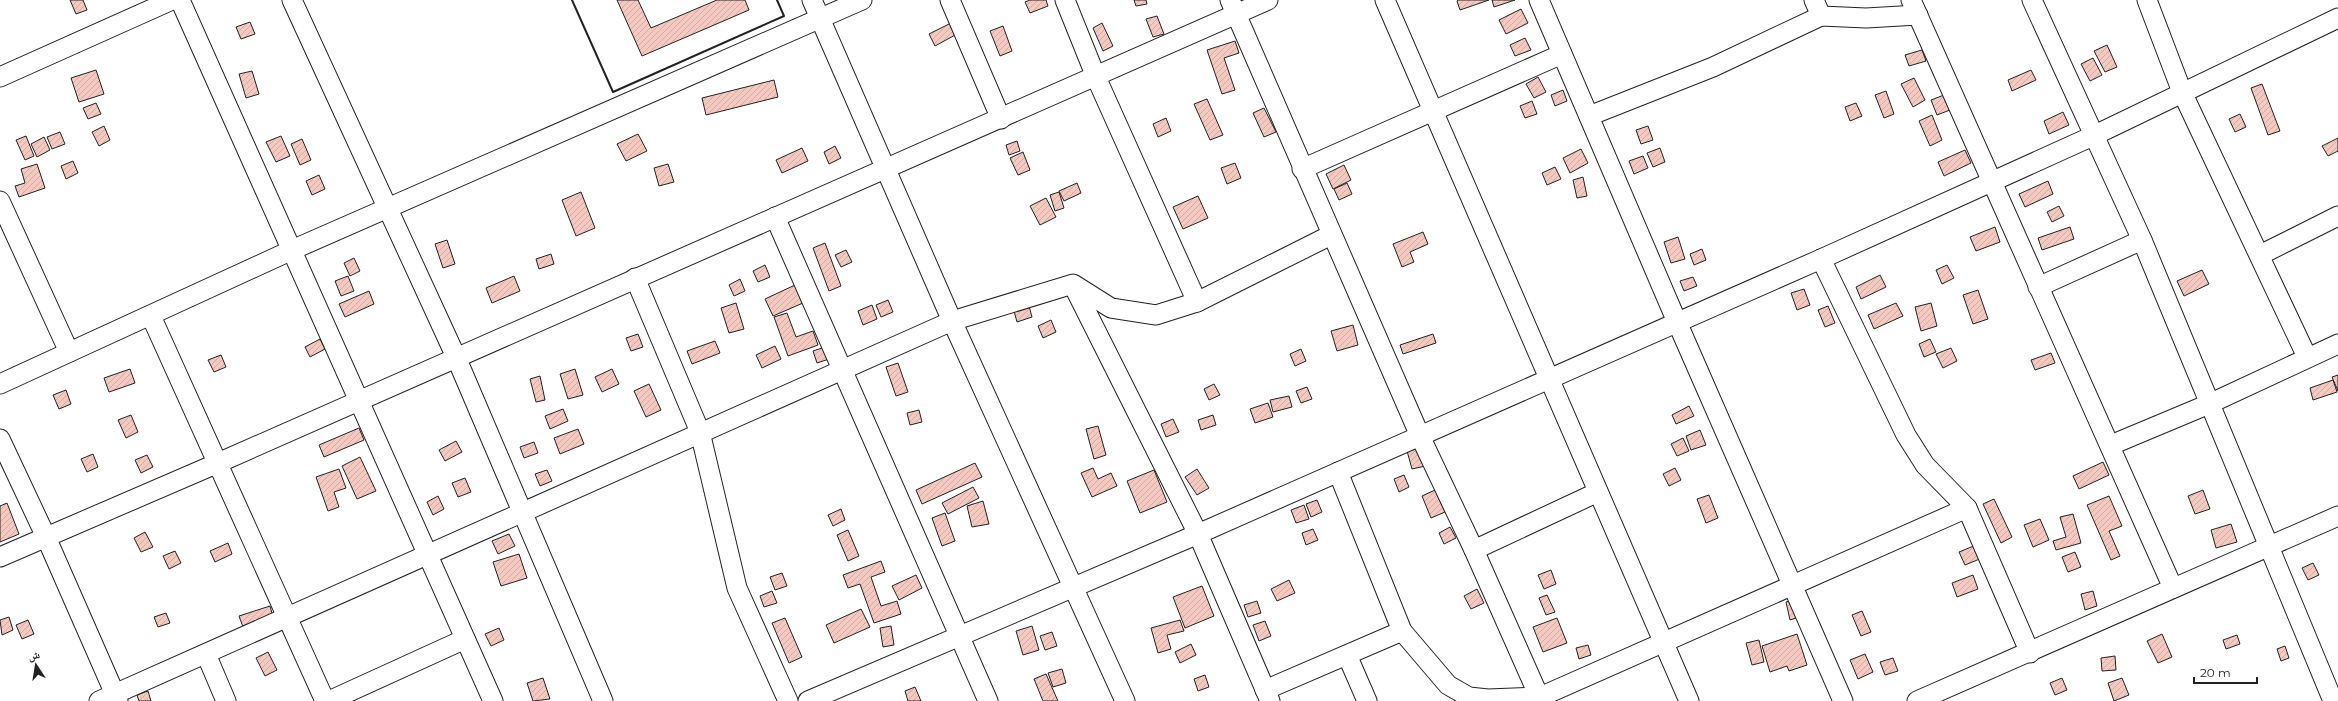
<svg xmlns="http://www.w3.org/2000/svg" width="2338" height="701" font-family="Montserrat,'Noto Naskh Arabic',sans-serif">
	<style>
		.building { fill: url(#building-hatch); stroke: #222 }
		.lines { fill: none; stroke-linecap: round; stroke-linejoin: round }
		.minor-casing { stroke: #222; stroke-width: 21 }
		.minor { stroke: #fff; stroke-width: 19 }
		.wall { stroke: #222; stroke-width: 2 }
	</style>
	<defs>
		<pattern id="building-hatch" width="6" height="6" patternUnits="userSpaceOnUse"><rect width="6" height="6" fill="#f3c9c0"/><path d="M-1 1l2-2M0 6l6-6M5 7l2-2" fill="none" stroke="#d0aca5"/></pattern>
	</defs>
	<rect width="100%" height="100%" fill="#fff"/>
	<!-- building -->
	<g class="building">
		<polygon points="70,0 83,0 87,10 76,14"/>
		<polygon points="617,0 638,0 651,28 717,0 745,0 749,10 642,56"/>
		<polygon points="1030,0 1046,0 1048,6 1030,13 1025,2"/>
		<polygon points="1134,0 1146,0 1147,4 1136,6"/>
		<polygon points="1458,0 1489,0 1460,10 1457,1"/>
		<polygon points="1492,0 1515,0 1494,7"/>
		<polygon points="1521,9 1528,23 1506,34 1499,20"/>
		<polygon points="1157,16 1164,34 1153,37 1146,19"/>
		<polygon points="250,22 255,34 241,39 236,27"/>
		<polygon points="951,23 957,34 935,46 929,34"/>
		<polygon points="1102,23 1113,46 1103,51 1093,28"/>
		<polygon points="1003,26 1012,51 1000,56 990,31"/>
		<polygon points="1525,38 1531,50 1515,56 1510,45"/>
		<polygon points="1235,41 1239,53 1224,58 1235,90 1222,94 1207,50"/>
		<polygon points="2107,45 2117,67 2105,72 2094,51"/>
		<polygon points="1922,50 1926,61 1909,66 1905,55"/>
		<polygon points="2093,58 2102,75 2090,81 2081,64"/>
		<polygon points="96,70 104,94 79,102 71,78"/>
		<polygon points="2031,70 2036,80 2012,91 2008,80"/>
		<polygon points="252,71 259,94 246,98 239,74"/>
		<polygon points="1538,77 1546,92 1534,98 1526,84"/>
		<polygon points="1914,78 1925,100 1913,107 1901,84"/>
		<polygon points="774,80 778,97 706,115 702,98"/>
		<polygon points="2262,84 2280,131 2268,135 2251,88"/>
		<polygon points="1563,90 1567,101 1555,106 1551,95"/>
		<polygon points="1886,91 1894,114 1884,118 1875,95"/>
		<polygon points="1944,95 1950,110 1937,115 1931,100"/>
		<polygon points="1207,99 1223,135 1210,140 1194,104"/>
		<polygon points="1532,101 1537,114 1525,118 1520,106"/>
		<polygon points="96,103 101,114 88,119 83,108"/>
		<polygon points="1856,103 1862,116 1850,121 1845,107"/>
		<polygon points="1264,108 1276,132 1264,137 1253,113"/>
		<polygon points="2063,112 2069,125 2049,134 2044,121"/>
		<polygon points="2240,114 2246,127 2235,132 2229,119"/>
		<polygon points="1932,115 1942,140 1930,146 1919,121"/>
		<polygon points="1166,118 1171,131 1158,137 1153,124"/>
		<polygon points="104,126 110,140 99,146 92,132"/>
		<polygon points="1648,126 1653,140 1641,144 1636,130"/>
		<polygon points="60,132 65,144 52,149 47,137"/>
		<polygon points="638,134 647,151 626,161 617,144"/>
		<polygon points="26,136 34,156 25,160 16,140"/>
		<polygon points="281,136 290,156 276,162 266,142"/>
		<polygon points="44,137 50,150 37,157 31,144"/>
		<polygon points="2338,138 2338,151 2328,156 2322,146"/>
		<polygon points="302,139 311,160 300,165 291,144"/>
		<polygon points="1017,141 1020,151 1009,155 1006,145"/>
		<polygon points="835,146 841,158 829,164 824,152"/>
		<polygon points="802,148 808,161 782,173 776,160"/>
		<polygon points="1660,148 1665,162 1653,167 1647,153"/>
		<polygon points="1581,149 1588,163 1570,173 1563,158"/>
		<polygon points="1965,150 1971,163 1944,176 1938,162"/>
		<polygon points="1023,152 1030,170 1018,175 1010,158"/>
		<polygon points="1643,156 1648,168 1634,174 1629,161"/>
		<polygon points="73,161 78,173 66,179 61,166"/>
		<polygon points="1235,163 1241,178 1227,184 1221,168"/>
		<polygon points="37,164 45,188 19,197 15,186 25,183 21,169"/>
		<polygon points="668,164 674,182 659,186 654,168"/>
		<polygon points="1344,165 1351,180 1333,189 1326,174"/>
		<polygon points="1555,167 1561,179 1547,185 1542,173"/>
		<polygon points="319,175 325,189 312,195 306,181"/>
		<polygon points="1583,177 1587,196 1577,198 1573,180"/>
		<polygon points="2048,181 2053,194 2025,207 2019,194"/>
		<polygon points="1077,183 1081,193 1064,201 1059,191"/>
		<polygon points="1347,183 1352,194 1339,200 1334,189"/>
		<polygon points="581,192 595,228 576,236 562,200"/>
		<polygon points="1059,192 1064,208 1055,211 1050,195"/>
		<polygon points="1198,196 1208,218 1183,229 1173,207"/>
		<polygon points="1046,198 1056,217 1040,225 1030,206"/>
		<polygon points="2059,206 2064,216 2052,222 2047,212"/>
		<polygon points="1995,227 2000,242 1976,251 1970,237"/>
		<polygon points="2070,227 2074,239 2042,250 2038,238"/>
		<polygon points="1423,232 1428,244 1410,252 1414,262 1402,267 1393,244"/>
		<polygon points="1678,237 1685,259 1671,263 1664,242"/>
		<polygon points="447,240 455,264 443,268 435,244"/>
		<polygon points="825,243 841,286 829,291 813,248"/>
		<polygon points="1702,249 1706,260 1694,265 1690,254"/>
		<polygon points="846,250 852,262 841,267 835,255"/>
		<polygon points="551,254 554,264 539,269 536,259"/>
		<polygon points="354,258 360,271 350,276 344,263"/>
		<polygon points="765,265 770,277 758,282 753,271"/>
		<polygon points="1947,265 1954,278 1942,284 1936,270"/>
		<polygon points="2202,270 2209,284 2184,296 2177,281"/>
		<polygon points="1880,275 1886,287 1861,299 1856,287"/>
		<polygon points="348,276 354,291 341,296 335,281"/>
		<polygon points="514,276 520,291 492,303 486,288"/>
		<polygon points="1693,277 1697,286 1684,291 1680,281"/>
		<polygon points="740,279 745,291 734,296 729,285"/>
		<polygon points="795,285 803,303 773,316 765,299"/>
		<polygon points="1804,289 1810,305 1797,310 1791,293"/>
		<polygon points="1978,290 1988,319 1973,324 1963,295"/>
		<polygon points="369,291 374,304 345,317 339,304"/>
		<polygon points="888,300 893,312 881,317 876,305"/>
		<polygon points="736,303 744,329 729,333 721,308"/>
		<polygon points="1896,303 1903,316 1874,329 1868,315"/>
		<polygon points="1931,303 1937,326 1921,331 1915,307"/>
		<polygon points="872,305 877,319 863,325 858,311"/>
		<polygon points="1029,306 1032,317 1017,322 1014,311"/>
		<polygon points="1828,306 1835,323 1825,327 1818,310"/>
		<polygon points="787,313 796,337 813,331 818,345 788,356 774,317"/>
		<polygon points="1051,320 1056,332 1043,338 1038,326"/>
		<polygon points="1353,325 1358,345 1337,351 1331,331"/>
		<polygon points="638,334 643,347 631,351 626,338"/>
		<polygon points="1433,334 1436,343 1403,354 1400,345"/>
		<polygon points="320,339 325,349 310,357 305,347"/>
		<polygon points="1930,339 1936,352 1924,357 1919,344"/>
		<polygon points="715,341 720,353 692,364 687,351"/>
		<polygon points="834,344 838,356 817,363 813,351"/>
		<polygon points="775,346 781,359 762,368 756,355"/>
		<polygon points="1951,348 1957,361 1943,368 1936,354"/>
		<polygon points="1301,349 1306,361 1295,366 1290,354"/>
		<polygon points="2051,353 2055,363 2035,370 2031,360"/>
		<polygon points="221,355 226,367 214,372 208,360"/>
		<polygon points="898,363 908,392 896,396 886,367"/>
		<polygon points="130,369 135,383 109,392 104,378"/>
		<polygon points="575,369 583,395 568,399 560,374"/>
		<polygon points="612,369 619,384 602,392 595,377"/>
		<polygon points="2338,375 2338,391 2332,377"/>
		<polygon points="540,376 545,400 536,402 530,379"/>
		<polygon points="2333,380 2337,392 2313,400 2310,388"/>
		<polygon points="649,384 661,410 646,417 634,391"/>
		<polygon points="1214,384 1220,395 1209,400 1204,389"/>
		<polygon points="1307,387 1312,399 1301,403 1296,391"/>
		<polygon points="66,390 71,404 59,409 53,395"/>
		<polygon points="1289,396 1292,407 1273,412 1270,400"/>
		<polygon points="1268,403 1273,417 1255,423 1250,409"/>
		<polygon points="1689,406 1694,416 1676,424 1672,415"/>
		<polygon points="563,409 568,421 550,429 545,416"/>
		<polygon points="919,410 922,422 910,425 907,413"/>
		<polygon points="131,415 138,432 126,438 118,420"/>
		<polygon points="1213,415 1216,425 1201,430 1198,420"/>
		<polygon points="1173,419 1179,432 1166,437 1161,424"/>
		<polygon points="1098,426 1106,455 1094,459 1086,429"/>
		<polygon points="359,428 364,440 324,457 319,445"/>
		<polygon points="578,429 584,444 560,454 554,438"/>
		<polygon points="1700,430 1706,445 1691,450 1686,436"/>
		<polygon points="1683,438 1689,451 1677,456 1671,444"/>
		<polygon points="456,441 462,452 445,461 439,450"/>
		<polygon points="534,442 538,453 524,458 520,447"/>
		<polygon points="1426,447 1430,465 1412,469 1407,451"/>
		<polygon points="93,454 98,467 87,472 81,459"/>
		<polygon points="147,455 153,467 141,473 135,460"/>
		<polygon points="360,457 376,491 357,499 342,466"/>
		<polygon points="2103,462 2109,475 2079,489 2073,476"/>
		<polygon points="975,463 982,477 922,504 916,490"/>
		<polygon points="1093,468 1098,479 1111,473 1117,486 1092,497 1081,473"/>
		<polygon points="1675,468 1681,480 1669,486 1663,474"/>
		<polygon points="339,469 346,488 334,492 339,507 328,511 316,477"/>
		<polygon points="1197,469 1209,488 1197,495 1185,477"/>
		<polygon points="547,470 552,481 540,486 535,474"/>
		<polygon points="1154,470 1167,502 1140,513 1127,481"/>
		<polygon points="1404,475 1409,487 1399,492 1394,479"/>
		<polygon points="465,478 471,492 458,497 452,483"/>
		<polygon points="973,487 979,498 948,514 942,503"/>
		<polygon points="1435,490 1445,512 1431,518 1422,496"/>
		<polygon points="2203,490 2210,509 2195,514 2188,496"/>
		<polygon points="1709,495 1718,518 1706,523 1697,499"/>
		<polygon points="438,496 444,509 433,515 427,502"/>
		<polygon points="2109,496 2122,526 2109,531 2120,556 2111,560 2087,505"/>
		<polygon points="1994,499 2012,537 2001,543 1983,504"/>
		<polygon points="1317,500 1322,512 1311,517 1306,504"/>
		<polygon points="983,501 989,524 972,527 967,506"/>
		<polygon points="7,503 19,534 0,542 0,506"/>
		<polygon points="1304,505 1309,519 1296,523 1291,510"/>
		<polygon points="841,509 845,520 833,526 828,515"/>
		<polygon points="945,513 955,541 942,546 932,518"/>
		<polygon points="2073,514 2081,543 2056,550 2053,541 2066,537 2060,517"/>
		<polygon points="2040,519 2049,540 2033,547 2024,525"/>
		<polygon points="2231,524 2237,542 2216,548 2211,530"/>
		<polygon points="1450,527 1456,538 1444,544 1439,533"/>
		<polygon points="1313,529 1318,540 1306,545 1302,533"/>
		<polygon points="848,530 859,556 848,561 837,535"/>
		<polygon points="145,532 153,547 141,552 134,538"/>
		<polygon points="509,534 515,546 498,554 492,541"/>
		<polygon points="228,543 232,554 215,562 210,551"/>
		<polygon points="1976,545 1982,558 1965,565 1959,552"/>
		<polygon points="175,551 181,563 169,569 163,556"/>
		<polygon points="2075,552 2081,567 2068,572 2062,557"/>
		<polygon points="519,554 527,578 501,586 493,562"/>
		<polygon points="881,561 885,572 871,577 881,606 897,601 901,614 874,623 860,584 848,588 843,575"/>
		<polygon points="2313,563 2319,575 2308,580 2302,568"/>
		<polygon points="1551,570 1556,584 1544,589 1538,575"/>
		<polygon points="782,573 787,586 775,590 770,577"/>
		<polygon points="916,575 922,588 899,600 892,586"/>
		<polygon points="1973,575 1978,589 1957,597 1952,583"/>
		<polygon points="1289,580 1295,593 1277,601 1271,589"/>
		<polygon points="1202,586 1214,616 1185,628 1173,597"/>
		<polygon points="1477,589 1484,603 1471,609 1464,596"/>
		<polygon points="772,591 777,603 764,607 760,596"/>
		<polygon points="2093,591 2097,606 2085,610 2081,594"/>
		<polygon points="1547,595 1555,612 1546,615 1539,598"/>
		<polygon points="1794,600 1799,617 1790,620 1786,602"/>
		<polygon points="1257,601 1261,613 1248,617 1244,605"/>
		<polygon points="270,606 273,617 243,627 239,616"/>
		<polygon points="861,609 870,627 834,643 826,625"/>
		<polygon points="1862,611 1871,632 1861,636 1852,615"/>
		<polygon points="166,613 170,623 158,627 154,617"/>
		<polygon points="9,617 13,630 2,635 0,620"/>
		<polygon points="785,618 802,657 789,663 772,623"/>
		<polygon points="1557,618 1567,643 1543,652 1533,627"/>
		<polygon points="28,620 34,634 22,639 16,625"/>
		<polygon points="1180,620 1184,631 1167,635 1171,649 1158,653 1151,628"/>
		<polygon points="1265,621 1271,636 1259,641 1253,625"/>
		<polygon points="891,626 894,645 883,647 880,628"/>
		<polygon points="1032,626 1039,650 1023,655 1016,631"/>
		<polygon points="499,628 504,640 491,646 485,634"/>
		<polygon points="1052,632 1057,646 1045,650 1040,636"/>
		<polygon points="1797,634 1807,665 1789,671 1787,666 1770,672 1762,646"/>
		<polygon points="2162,634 2172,657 2158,663 2147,641"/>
		<polygon points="2237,635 2240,644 2226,649 2223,640"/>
		<polygon points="1759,640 1764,662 1752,665 1746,643"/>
		<polygon points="1191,644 1196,655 1180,663 1175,652"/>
		<polygon points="1588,645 1591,655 1579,659 1576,648"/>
		<polygon points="2285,646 2289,658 2281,661 2277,649"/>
		<polygon points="268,652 277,670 265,676 256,658"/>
		<polygon points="1865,654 1873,672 1858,679 1850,660"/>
		<polygon points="2115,656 2116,670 2102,671 2101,658"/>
		<polygon points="1893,658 1898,671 1885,675 1880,662"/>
		<polygon points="1062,669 1066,683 1053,687 1048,673"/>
		<polygon points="1046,674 1058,701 1043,701 1034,679"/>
		<polygon points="1205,675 1209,687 1198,691 1194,679"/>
		<polygon points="543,678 550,699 533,701 527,683"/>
		<polygon points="2062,678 2067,690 2055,695 2050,683"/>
		<polygon points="2122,678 2129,695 2114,701 2108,683"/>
		<polygon points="915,687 921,701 908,701 905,691"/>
		<polygon points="148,691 151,701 139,701 137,695"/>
	</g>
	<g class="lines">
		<defs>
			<g id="minor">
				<polyline points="180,0 493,701"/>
				<polyline points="292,0 456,357 603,701"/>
				<polyline points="812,0 952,321 1125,701"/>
				<polyline points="950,0 1001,119"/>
				<polyline points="1065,0 1096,77 1197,302"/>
				<polyline points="1230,0 1420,436 1474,550 1541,701"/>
				<polyline points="1385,0 1689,701"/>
				<polyline points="1539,0 1677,322 1843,701"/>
				<polyline points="1814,0 1821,16"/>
				<polyline points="1911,0 2173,588"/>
				<polyline points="2032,0 2142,240 2333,701"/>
				<polyline points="2147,0 2182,92 2307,357"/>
				<polyline points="0,77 172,0"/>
				<polyline points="1589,116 1713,67 1821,16 1866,18 1918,15"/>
				<polyline points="1302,169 1562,54"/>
				<polyline points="0,201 69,352"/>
				<polyline points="775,217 988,701"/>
				<polyline points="2260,255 2338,216"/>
				<polyline points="1821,259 1906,435 1925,465 1967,508 2030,653"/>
				<polyline points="635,278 700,432 737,588 788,701"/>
				<polyline points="1073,285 1198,534 1270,701"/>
				<polyline points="2038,287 2142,240"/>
				<polyline points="151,316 325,701"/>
				<polyline points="0,384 292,250 862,0"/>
				<polyline points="0,439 46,537 118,701"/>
				<polyline points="2111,445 2209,404 2338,344"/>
				<polyline points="1338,472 1402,631 1448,685 1469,697 1488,699 1540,697 1967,508"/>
				<polyline points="1474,550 1598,492"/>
				<polyline points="0,557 218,463 1268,0"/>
				<polyline points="206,654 226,701"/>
				<polyline points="1347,655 1367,701"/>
				<polyline points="1265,690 1402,631"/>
				<polyline points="99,701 952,321 1073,284 1111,308 1156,315 1197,302 1331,235"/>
				<polyline points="329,701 465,639"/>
				<polyline points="808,701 1198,534 1821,259 2095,135 2338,18"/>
				<polyline points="1917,701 2338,516"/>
			</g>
		</defs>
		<!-- minor casing -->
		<use href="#minor" class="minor-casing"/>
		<!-- minor -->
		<use href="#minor" class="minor"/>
		<!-- wall -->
		<polyline class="wall" points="572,0 613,92 784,16 777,0"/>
	</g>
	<!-- north arrow -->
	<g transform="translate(36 665) rotate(348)" stroke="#ffffff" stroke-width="3" paint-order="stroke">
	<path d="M0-3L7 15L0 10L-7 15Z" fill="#222222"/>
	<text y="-6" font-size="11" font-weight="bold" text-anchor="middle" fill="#222222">ش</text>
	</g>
	<!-- scale -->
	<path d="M2194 677v6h63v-6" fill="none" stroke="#222222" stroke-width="2"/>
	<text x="2200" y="677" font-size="12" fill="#222222" stroke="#ffffff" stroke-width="3" paint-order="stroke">20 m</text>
</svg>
